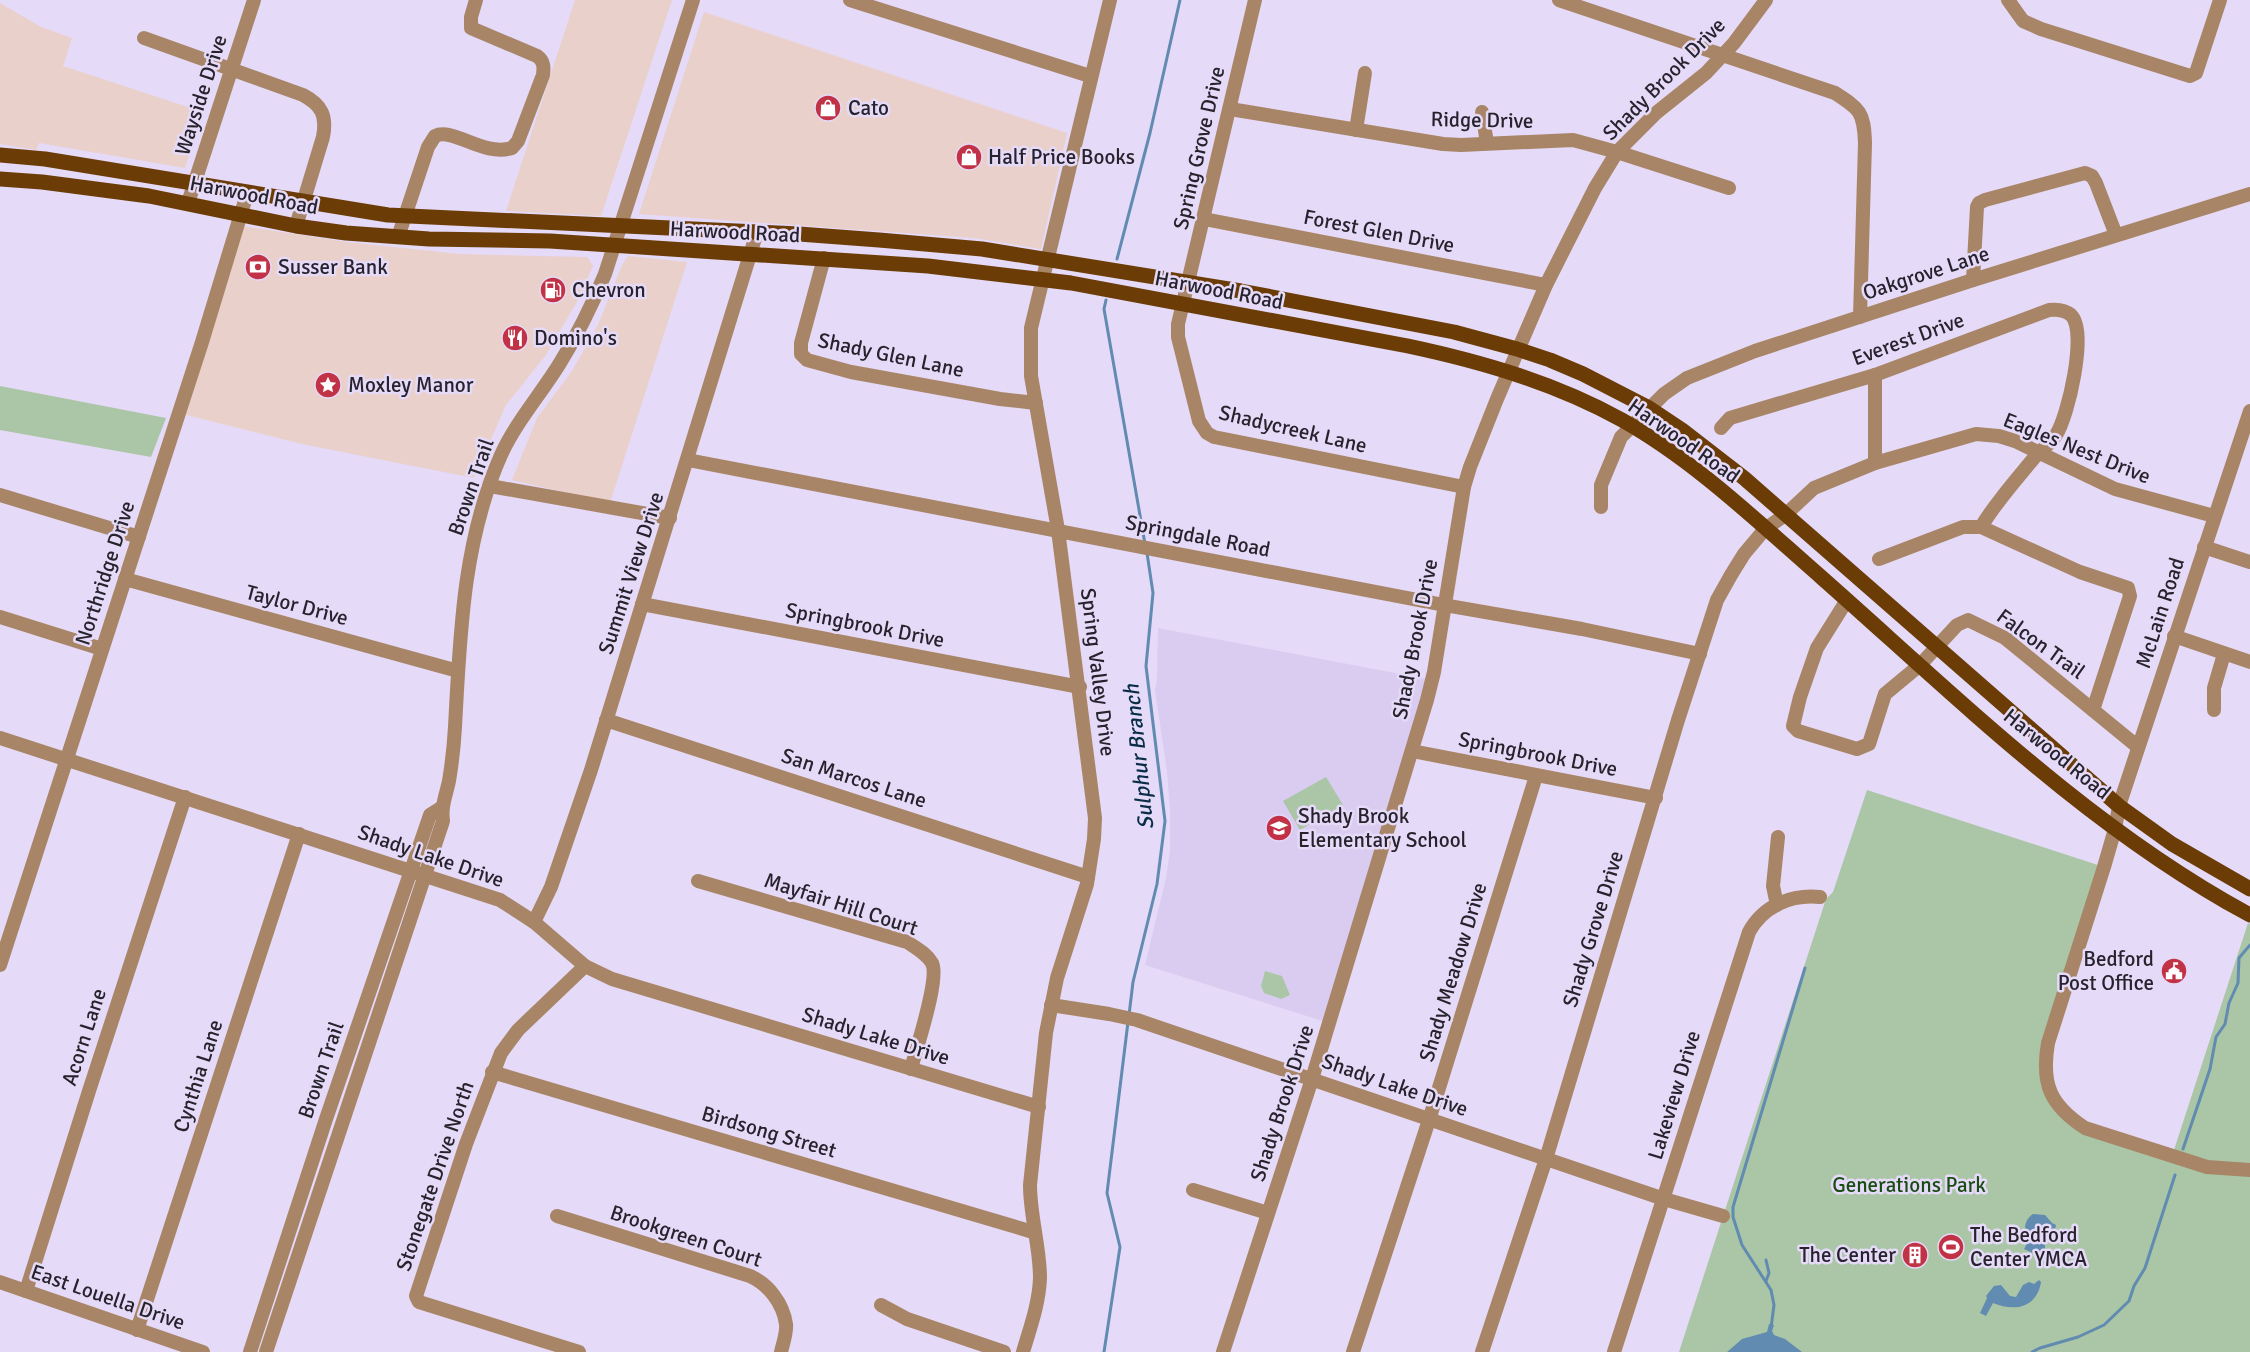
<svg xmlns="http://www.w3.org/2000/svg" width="2250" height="1352" font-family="Signika,sans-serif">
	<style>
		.commercial { fill: #ead0cb }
		.built { fill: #daccf0 }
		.green { fill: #aac6a6 }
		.water { fill: #618bb0 }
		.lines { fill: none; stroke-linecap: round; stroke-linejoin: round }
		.stream { stroke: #618bb0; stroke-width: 3 }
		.minor { stroke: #a88567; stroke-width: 14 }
		.major { stroke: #6b3c05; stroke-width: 15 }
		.labels { text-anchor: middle; stroke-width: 5; stroke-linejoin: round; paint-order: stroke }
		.street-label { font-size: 21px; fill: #27232d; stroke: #e5daf7 }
		.poi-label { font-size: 21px; fill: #27232d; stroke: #e5daf7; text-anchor: start }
		.park-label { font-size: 21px; fill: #1a4d14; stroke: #e5daf7 }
		.water-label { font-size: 22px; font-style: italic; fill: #0a2d47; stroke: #e5daf7 }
	</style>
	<rect width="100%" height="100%" fill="#e5daf7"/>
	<!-- commercial -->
	<g class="commercial">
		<polygon points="575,0 672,0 601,216 506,211"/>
		<polygon points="0,3 41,27 72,38 63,66 203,112 185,168 39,143 36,150 0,144"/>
		<polygon points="704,12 1067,133 1041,249 974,238 639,214"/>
		<polygon points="243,226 347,242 460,254 587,257 593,266 578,300 546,355 506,405 474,478 302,444 186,415"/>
		<polygon points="628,256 687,262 610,503 512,480 537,418 572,371 598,325 622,265"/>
	</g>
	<!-- built -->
	<polygon class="built" points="1158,628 1432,680 1329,1023 1145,965 1166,878 1170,851 1170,810 1167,771 1155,690 1157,680"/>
	<!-- green -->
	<g class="green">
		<polygon points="0,386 166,418 151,457 0,430"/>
		<polygon points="1326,777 1343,805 1300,830 1283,801"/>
		<polygon points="1867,790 2104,867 2048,1043 2046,1080 2071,1119 2172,1156 2248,923 2250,924 2250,1352 1679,1352 1826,899 1833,892"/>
		<polygon points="1265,971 1282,976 1290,995 1281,999 1264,993 1261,986"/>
	</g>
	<!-- water -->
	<g class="water">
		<path d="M2033 1214 2045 1215 2052 1223 2056 1225 2054 1234 2049 1240 2045 1238 2042 1241 2045 1243V1249L2057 1254 2050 1266 2042 1264 2041 1257 2024 1249 2031 1236 2029 1230H2025C2025 1223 2027 1218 2033 1214Z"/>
		<path d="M2039 1280 2041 1282C2037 1308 2014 1312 1993 1303L1986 1316 1980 1313 1987 1298 1986 1296 1994 1286 2001 1285 2010 1296 2016 1297 2023 1285 2029 1282 2034 1284Z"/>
		<polygon points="1769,1324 1774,1325 1772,1331 1774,1335 1785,1339 1802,1352 1727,1352 1742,1339 1767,1332"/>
	</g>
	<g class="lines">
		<!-- stream -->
		<g class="stream">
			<polyline points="1117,259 1150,133 1180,0"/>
			<polyline points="1106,300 1104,309 1145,544"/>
			<polyline points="1129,1015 1133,982 1157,884 1165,821 1146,666 1153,593 1147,553"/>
			<polyline points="2183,1149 2210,1069 2216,1037 2225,1024 2229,1003 2238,983 2239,958 2250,945"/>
			<polyline points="1766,1281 1769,1273 1766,1260"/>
			<polyline points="1771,1328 1774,1305 1771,1290 1742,1245 1733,1217 1733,1207 1805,968"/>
			<polyline points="1104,1352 1120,1247 1107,1193 1128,1022"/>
			<polyline points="2032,1352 2040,1348 2078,1337 2104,1325 2129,1301 2134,1286 2145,1268 2175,1175"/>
		</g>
		<!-- minor -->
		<g class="minor">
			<polyline points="850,0 1090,76"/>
			<polyline points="1255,0 1178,324 1178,337 1199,421 1207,433 1214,437 1464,487"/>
			<path d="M1559 0 1835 93C1860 109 1864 112 1865 143L1860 317"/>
			<polyline points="2008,0 2023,21 2041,29 2190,76 2196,73 2220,0"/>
			<path d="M144 38 303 95C322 105 327 116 323 137L296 226"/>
			<polyline points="1230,109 1443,144 1461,145 1573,140 1617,152 1729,188"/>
			<polyline points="1482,112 1487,143"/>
			<polyline points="1356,130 1365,73"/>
			<polyline points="188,203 254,0"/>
			<polyline points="1204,219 1546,285"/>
			<path d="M398 237 428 147 435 136C453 127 483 157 512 148L518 141 543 75C544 67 544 61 537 56L471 28V17L476 0"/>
			<polyline points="824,258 801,343 801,354 807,360 851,372 1000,399 1036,403"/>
			<polyline points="1973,280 1977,207 1979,203 1985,200 2085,173 2092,176 2096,183 2116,235"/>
			<polyline points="1875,375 1875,463"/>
			<path d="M2250 411 2119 806 2115 829 2104 867 2048 1043C2041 1084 2050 1105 2085 1128L2207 1167 2250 1170"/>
			<path d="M1721 428 1730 418 1875 375 2049 310C2057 309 2065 310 2071 315 2088 331 2068 417 2056 435 2050 444 2041 450 2034 458 2015 481 1996 502 1981 527H1963L1879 559"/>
			<polyline points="688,460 1444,605 1582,629 1700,654"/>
			<polyline points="490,486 670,518"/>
			<polyline points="0,495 139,537"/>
			<polyline points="1601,507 1601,485 1621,437 1664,394 1687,378 1755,351 1973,280 2250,194"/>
			<polyline points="1981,527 2080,572 2128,588 2130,596 2093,710"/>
			<polyline points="2204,547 2250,562"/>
			<polyline points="125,579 458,671"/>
			<polyline points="1847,600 1817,648 1800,697 1793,726 1798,731 1857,749 1869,744 1885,694 1920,665 1957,625 1968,620 2005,638 2138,747"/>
			<polyline points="642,604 1080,687"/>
			<polyline points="0,617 102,649"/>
			<polyline points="2174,636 2250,662"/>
			<polyline points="2214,710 2214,688 2224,654"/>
			<polyline points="606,720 1088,877"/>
			<polyline points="0,738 500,900 534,922 585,966 612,979 1039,1107"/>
			<polyline points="1412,751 1656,798"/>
			<path d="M698 881 907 942C916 948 926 953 932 963 940 979 916 1049 911 1069"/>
			<polyline points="1777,905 1773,886 1778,837"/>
			<polyline points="534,922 551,887 591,770 757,232"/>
			<polyline points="0,965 202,342 247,194"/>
			<polyline points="1051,1005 1109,1014 1137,1020 1664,1199 1723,1216"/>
			<polyline points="492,1072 1033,1232"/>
			<polyline points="1193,1190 1268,1213"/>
			<path d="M557 1216 750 1276C768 1284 783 1303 786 1324 787 1333 783 1343 781 1352"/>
			<polyline points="0,1282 203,1352"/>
			<polyline points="26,1291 89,1091 185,797"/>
			<polyline points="881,1305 907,1319 1004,1352"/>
			<polyline points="137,1330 299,834"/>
			<polyline points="250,1352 326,1119 430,815 441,808"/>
			<path d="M266 1352 443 821C441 806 446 795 449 781 452 763 454 745 455 727 460 634 463 541 501 455 516 422 541 394 560 363 578 334 592 305 605 274L693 0"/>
			<polyline points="579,1352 419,1302 416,1296 466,1144 501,1053 518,1030 585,966"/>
			<path d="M1023 1352C1030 1328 1039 1304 1040 1278 1040 1247 1030 1216 1030 1185L1046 1033 1057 978 1087 884 1094 839 1095 818 1058 530 1031 376V328L1110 0"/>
			<polyline points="1223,1352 1312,1079 1427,700 1434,672 1464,487 1470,467 1497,399 1546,285 1595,188 1617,152 1656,113 1706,73 1734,43 1766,0"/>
			<polyline points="1353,1352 1429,1120 1536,776"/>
			<polyline points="1482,1352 1546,1159 1678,720 1717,600 1731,575 1744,554 1765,529 1785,515 1814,488 1875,463 1976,434 1999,436 2015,441 2115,489 2214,516"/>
			<path d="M1614 1352 1749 932C1763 906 1791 894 1820 897"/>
		</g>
		<!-- major -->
		<g class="major">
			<polyline points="0,155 45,159 388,215 799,234 879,240 982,249 1241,291 1454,332 1517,349 1550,360 1583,374 1649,408 1682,430 1744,478 2119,806 2172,844 2250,889"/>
			<path d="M0 179 42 182 149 196 296 226 346 233 429 239 550 241 928 266 1071 283 1408 346C1483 362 1555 383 1622 420 1695 461 1758 522 1821 577 1957 697 2089 828 2250 915"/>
		</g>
	</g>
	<!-- icons -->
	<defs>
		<symbol id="shop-disc" viewBox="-11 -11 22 22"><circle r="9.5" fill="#c23246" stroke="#e5daf7"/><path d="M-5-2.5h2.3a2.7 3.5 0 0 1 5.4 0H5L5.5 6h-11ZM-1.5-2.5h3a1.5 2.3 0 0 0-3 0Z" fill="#fff"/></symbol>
		<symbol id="bank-disc" viewBox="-11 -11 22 22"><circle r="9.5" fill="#c23246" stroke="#e5daf7"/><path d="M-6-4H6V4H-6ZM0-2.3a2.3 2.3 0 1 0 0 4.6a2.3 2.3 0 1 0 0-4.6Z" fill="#fff"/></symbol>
		<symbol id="fuel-disc" viewBox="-11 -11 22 22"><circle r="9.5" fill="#c23246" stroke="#e5daf7"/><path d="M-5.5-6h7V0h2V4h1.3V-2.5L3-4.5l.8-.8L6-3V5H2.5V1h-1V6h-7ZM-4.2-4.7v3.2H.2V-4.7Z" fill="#fff"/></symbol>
		<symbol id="restaurant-disc" viewBox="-11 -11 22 22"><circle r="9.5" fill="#c23246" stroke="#e5daf7"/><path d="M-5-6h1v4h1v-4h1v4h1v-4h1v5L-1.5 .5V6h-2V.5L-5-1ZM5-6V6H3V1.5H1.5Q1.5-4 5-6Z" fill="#fff"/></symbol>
		<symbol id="sight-disc" viewBox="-11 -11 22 22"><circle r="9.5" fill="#c23246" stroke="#e5daf7"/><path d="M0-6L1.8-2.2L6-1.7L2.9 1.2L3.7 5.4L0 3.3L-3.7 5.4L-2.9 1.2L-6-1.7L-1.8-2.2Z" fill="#fff"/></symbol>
		<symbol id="school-disc" viewBox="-11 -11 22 22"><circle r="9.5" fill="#c23246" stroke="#e5daf7"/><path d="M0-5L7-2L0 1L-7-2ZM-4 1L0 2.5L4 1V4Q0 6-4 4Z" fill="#fff"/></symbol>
		<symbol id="civic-disc" viewBox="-11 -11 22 22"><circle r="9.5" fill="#c23246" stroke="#e5daf7"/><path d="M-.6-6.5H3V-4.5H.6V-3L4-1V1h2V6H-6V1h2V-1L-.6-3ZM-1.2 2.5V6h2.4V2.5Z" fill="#fff"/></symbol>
		<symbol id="stadium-disc" viewBox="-11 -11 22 22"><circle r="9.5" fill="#c23246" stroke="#e5daf7"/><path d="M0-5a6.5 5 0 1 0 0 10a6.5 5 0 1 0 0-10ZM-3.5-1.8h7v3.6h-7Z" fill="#fff"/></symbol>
		<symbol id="building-disc" viewBox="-11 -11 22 22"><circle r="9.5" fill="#c23246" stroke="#e5daf7"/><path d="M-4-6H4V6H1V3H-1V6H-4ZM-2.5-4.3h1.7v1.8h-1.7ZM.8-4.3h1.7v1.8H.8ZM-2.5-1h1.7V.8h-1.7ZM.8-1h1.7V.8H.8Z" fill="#fff"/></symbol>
	</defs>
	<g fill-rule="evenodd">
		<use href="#shop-disc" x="813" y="93" width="30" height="30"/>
		<use href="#shop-disc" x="954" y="142" width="30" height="30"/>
		<use href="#bank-disc" x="243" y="252" width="30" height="30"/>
		<use href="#fuel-disc" x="538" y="275" width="30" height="30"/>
		<use href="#restaurant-disc" x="500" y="323" width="30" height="30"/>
		<use href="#sight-disc" x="313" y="370" width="30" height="30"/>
		<use href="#school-disc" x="1264" y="813" width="30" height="30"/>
		<use href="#civic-disc" x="2159" y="956" width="30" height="30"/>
		<use href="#stadium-disc" x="1936" y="1232" width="30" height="30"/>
		<use href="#building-disc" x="1900" y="1240" width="30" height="30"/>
	</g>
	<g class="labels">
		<!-- street labels -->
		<g class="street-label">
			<text transform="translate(1664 79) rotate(-45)" y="7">Shady Brook Drive</text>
			<text transform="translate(201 95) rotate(-72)" y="7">Wayside Drive</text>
			<text transform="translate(1482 120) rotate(1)" y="7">Ridge Drive</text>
			<text transform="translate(1199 148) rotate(-77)" y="7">Spring Grove Drive</text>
			<text transform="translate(254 195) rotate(11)" y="7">Harwood Road</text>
			<text transform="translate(1379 231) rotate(11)" y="7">Forest Glen Drive</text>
			<text transform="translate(735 232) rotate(3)" y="7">Harwood Road</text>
			<text transform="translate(1926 273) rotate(-18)" y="7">Oakgrove Lane</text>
			<text transform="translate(1219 290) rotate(11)" y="7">Harwood Road</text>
			<text transform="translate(1908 339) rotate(-20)" y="7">Everest Drive</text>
			<text transform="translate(891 355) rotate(12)" y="7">Shady Glen Lane</text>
			<text transform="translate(1293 429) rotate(13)" y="7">Shadycreek Lane</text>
			<text transform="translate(1684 441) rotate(35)" y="7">Harwood Road</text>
			<text transform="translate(2077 448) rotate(22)" y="7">Eagles Nest Drive</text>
			<text transform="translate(471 487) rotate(-71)" y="7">Brown Trail</text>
			<text transform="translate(1198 536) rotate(11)" y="7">Springdale Road</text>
			<text transform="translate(105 573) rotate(-72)" y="7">Northridge Drive</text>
			<text transform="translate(631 573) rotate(-72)" y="7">Summit View Drive</text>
			<text transform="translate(297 605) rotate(15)" y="7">Taylor Drive</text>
			<text transform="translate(2160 613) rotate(-72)" y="7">McLain Road</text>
			<text transform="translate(865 625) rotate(11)" y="7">Springbrook Drive</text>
			<text transform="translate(1415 639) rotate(-79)" y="7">Shady Brook Drive</text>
			<text transform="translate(2041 644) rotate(36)" y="7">Falcon Trail</text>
			<text transform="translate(1098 672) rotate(83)" y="7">Spring Valley Drive</text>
			<text transform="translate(1538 754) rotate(11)" y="7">Springbrook Drive</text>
			<text transform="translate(2057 754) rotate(39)" y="7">Harwood Road</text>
			<text transform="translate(854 778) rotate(18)" y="7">San Marcos Lane</text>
			<text transform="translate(431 856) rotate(19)" y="7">Shady Lake Drive</text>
			<text transform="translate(841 904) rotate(18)" y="7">Mayfair Hill Court</text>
			<text transform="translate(1593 929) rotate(-73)" y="7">Shady Grove Drive</text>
			<text transform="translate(1453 972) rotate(-73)" y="7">Shady Meadow Drive</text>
			<text transform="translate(876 1036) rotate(17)" y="7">Shady Lake Drive</text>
			<text transform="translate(84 1037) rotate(-72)" y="7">Acorn Lane</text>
			<text transform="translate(321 1070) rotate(-71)" y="7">Brown Trail</text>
			<text transform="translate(198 1076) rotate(-72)" y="7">Cynthia Lane</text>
			<text transform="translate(1395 1085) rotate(19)" y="7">Shady Lake Drive</text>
			<text transform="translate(1674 1095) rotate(-73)" y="7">Lakeview Drive</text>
			<text transform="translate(1282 1103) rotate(-72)" y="7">Shady Brook Drive</text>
			<text transform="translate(769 1132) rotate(16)" y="7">Birdsong Street</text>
			<text transform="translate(435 1176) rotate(-71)" y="7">Stonegate Drive North</text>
			<text transform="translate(686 1236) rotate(18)" y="7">Brookgreen Court</text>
			<text transform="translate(108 1297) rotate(19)" y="7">East Louella Drive</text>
		</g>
		<!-- poi labels -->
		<g class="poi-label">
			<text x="848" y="115">Cato</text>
			<text x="988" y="164">Half Price Books</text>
			<text x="278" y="274">Susser Bank</text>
			<text x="572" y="297">Chevron</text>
			<text x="534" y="345">Domino's</text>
			<text x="348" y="392">Moxley Manor</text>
			<text x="1298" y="823">Shady Brook<tspan x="1298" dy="24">Elementary School</tspan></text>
			<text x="2154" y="966" text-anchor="end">Bedford<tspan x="2154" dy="24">Post Office</tspan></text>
			<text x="1970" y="1242">The Bedford<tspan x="1970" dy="24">Center YMCA</tspan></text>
			<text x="1896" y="1262" text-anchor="end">The Center</text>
		</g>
		<!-- park labels -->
		<g class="park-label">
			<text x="1909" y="1192">Generations Park</text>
		</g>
		<!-- water labels -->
		<g class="water-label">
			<text transform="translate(1138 757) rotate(-96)" y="8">Sulphur Branch</text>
		</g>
	</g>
</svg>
